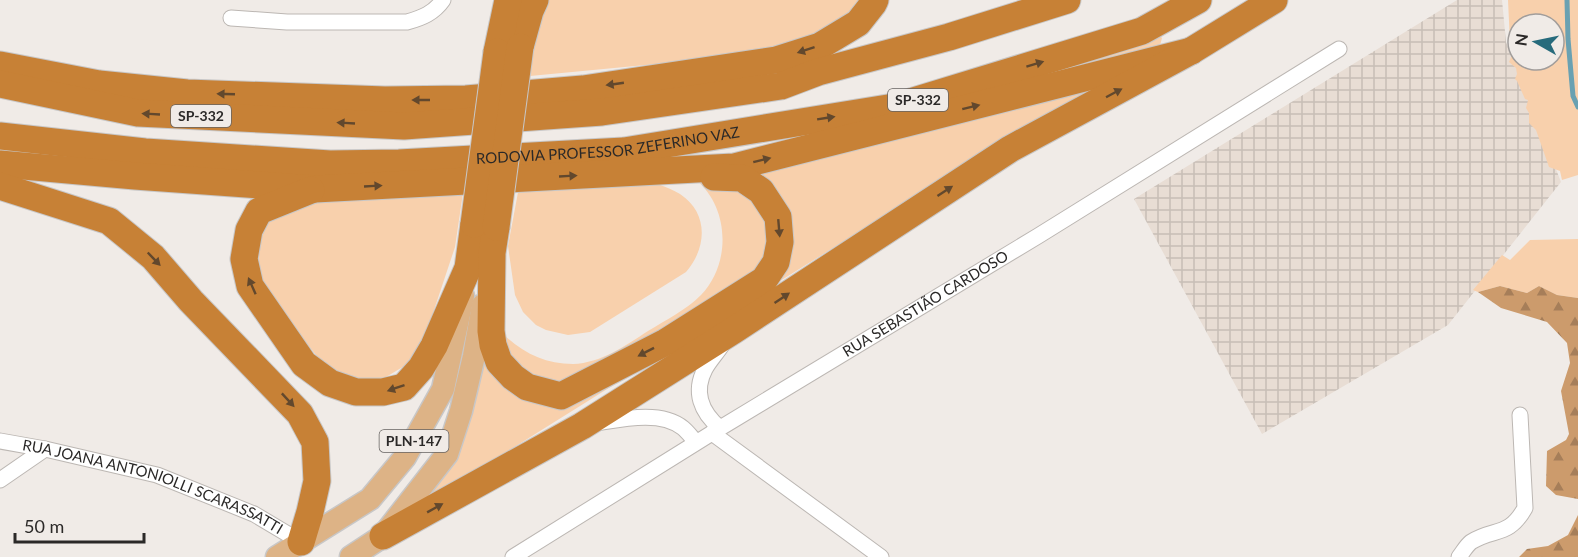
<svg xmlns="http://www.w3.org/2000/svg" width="1578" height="557" font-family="Lato,sans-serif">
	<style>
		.industrial { fill: url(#industrial-grid) }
		.grass { fill: #f8d0ac; fill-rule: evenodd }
		.forest { fill: url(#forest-firs) }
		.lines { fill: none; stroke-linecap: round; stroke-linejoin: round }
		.stream { stroke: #69a1b2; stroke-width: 5 }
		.minor-casing { stroke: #bcb7b3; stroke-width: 17 }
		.primary-casing { stroke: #c8c7c7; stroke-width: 25 }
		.motorway-casing { stroke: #c8c7c7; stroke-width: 29 }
		.minor { stroke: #fff; stroke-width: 15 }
		.primary { stroke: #ddb386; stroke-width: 22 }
		.motorway { stroke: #c78136; stroke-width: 27 }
		.motorway-bridge-casing { stroke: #c8c7c7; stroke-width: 29; stroke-linecap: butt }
		.motorway-bridge { stroke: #c78136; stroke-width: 27 }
		.oneway { fill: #62482d }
		.labels { text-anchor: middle; stroke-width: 4.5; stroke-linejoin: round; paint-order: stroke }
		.shield { fill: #f0ebe7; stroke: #666361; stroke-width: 1.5 }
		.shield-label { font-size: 14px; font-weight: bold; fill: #2b2928 }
		.street-label { font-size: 15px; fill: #2b2928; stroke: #f0ebe7 }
	</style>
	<defs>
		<pattern id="industrial-grid" width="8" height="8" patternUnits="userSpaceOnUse" patternTransform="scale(1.5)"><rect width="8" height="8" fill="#e8ddd4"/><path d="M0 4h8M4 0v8" fill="none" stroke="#c7beb6"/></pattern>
		<pattern id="forest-firs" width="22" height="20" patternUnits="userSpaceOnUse" patternTransform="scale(1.5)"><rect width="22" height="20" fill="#cc9b6c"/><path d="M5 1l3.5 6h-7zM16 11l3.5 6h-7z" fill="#a67e59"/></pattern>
	</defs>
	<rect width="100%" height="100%" fill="#f0ebe7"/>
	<!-- industrial -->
	<polygon class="industrial" points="1457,0 1502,0 1506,42 1561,182 1448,325 1262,434 1134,199"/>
	<!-- grass -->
	<g class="grass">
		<polygon points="545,0 861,0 857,8 826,37 698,60 530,76 531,53"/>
		<path d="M1508 0H1578V175L1562 180 1560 171 1549 167 1536 130 1529 123V113L1526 108 1528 100 1525 99 1517 81 1515 79 1517 74 1516 68 1509 62C1512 55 1515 50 1510 43ZM1518 24H1554V60H1518Z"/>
		<path d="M1158 33 1162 38 1159 49 953 173 423 504 483 347 503 334C523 353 545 364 573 364 601 363 625 346 648 331 666 320 686 310 701 295 731 264 730 208 696 180 689 174 680 170 672 165L892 121 1060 71Z"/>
		<path d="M636 177C651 182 667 186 680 194 709 213 707 248 686 272L590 332 568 335 546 330 536 325 523 312 515 295 508 246 519 187Z"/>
		<polygon points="464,186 455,247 422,346 406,365 386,377 374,380 362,381 329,371 266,293 258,267 258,254 260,241 265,228 271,218 289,201"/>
		<polygon points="1578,239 1578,298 1557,295 1539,286 1527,293 1500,286 1478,292 1473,290 1502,255 1510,260 1530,240"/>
	</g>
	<!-- forest -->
	<g class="forest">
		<polygon points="1500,286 1527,293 1539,286 1557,295 1578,298 1578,499 1556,495 1546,486 1547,451 1566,440 1569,434 1561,391 1570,363 1567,343 1547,322 1501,308 1478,292"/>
		<polygon points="1578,515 1578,557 1519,557 1527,549 1548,546 1568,535"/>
	</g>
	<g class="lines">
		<!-- stream -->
		<polyline class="stream" points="1567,0 1568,39 1573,96 1578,107"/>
		<defs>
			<g id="minor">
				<path d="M231 18 287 22H407C422 18 434 13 443 0"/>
				<path d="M597 423C622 419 661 410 683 428 688 432 692 438 696 442"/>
				<path d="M720 428C701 412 693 392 705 369 710 360 717 353 722 345"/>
				<polyline points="712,433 881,557"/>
				<path id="s1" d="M0 441 45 449 157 475 254 514 301 542"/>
				<polyline points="0,480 45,449"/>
				<path id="s2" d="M513 557 712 433 1038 236 1339 49"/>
				<path d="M1459 557C1463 552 1466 546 1471 542 1495 527 1508 538 1525 508L1520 415"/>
			</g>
			<g id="primary">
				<polyline points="277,557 370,499 405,457 443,389 463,296"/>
				<polyline points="351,557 383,536 447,454 461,411 474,356 483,305"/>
			</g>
			<g id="motorway">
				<polyline points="520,47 530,11 535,0"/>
				<polyline points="497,52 508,0"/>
				<polyline points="0,65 99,84 187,93 385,100 466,99 583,89 776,60 820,46 858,23 873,4 875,0"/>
				<polyline points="0,84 138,113 404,126 602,112 781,86 818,72 949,37 1067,0"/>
				<path id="s3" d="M0 136 145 152 330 164 399 163 624 151 894 107 1142 31 1198 0"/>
				<polyline points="0,164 135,176 315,189 734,167 1191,51"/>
				<polyline points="0,186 109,221 153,257 191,301 300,414 315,442 317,481 310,512 301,542"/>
				<polyline points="311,190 259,211 249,230 244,259 250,286 304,364 330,383 356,392 383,392 404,387 421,368 434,346 468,268 474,224"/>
				<polyline points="496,227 492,253 491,331 493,345 499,362 513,377 527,387 561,396 666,342 764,280 776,262 780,242 778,217 761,191 742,178 714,177"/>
				<polyline points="383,536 582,426 734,330 1010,149 1191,51 1274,0"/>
			</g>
		</defs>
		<!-- minor casing -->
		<use href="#minor" class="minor-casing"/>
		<!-- primary casing -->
		<use href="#primary" class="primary-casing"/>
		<!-- motorway casing -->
		<use href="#motorway" class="motorway-casing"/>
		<!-- minor -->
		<use href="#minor" class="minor"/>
		<!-- primary -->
		<use href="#primary" class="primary"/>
		<!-- motorway -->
		<use href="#motorway" class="motorway"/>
		<defs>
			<g id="motorway-bridge">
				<polyline points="474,224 497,52"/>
				<polyline points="496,227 520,47"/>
			</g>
		</defs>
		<!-- motorway-bridge casing -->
		<use href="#motorway-bridge" class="motorway-bridge-casing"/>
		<!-- motorway-bridge -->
		<use href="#motorway-bridge" class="motorway-bridge"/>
	</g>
	<!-- one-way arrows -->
	<defs><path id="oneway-solid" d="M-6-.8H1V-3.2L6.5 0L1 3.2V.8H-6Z" transform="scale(1.5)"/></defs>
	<g class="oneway">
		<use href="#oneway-solid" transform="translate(806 50) rotate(162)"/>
		<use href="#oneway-solid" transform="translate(1035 64) rotate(-17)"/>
		<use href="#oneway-solid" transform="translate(615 84) rotate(172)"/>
		<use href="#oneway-solid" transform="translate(1114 93) rotate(-28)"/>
		<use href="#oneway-solid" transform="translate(226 94) rotate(-178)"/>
		<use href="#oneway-solid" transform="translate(421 100) rotate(180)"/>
		<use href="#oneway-solid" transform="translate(971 107) rotate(-14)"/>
		<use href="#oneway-solid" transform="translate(151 114) rotate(-177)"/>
		<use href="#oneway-solid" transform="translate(826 118) rotate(-9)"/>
		<use href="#oneway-solid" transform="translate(346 123) rotate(-177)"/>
		<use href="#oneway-solid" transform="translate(762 160) rotate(-14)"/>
		<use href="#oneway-solid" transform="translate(568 176) rotate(-3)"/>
		<use href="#oneway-solid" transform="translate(373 186) rotate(-3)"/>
		<use href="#oneway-solid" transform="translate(945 191) rotate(-33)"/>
		<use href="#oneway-solid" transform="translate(779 228) rotate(85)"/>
		<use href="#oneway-solid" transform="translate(154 259) rotate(46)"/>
		<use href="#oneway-solid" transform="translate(252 286) rotate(-114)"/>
		<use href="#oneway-solid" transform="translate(782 298) rotate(-34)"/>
		<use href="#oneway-solid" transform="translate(646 352) rotate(153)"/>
		<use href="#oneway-solid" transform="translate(396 388) rotate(161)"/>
		<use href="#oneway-solid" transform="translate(288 400) rotate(47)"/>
		<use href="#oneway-solid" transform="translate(435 508) rotate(-29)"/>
	</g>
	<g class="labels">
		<!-- shield labels -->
		<g class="shield">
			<rect x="888" y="89" width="60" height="22" rx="4.5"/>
			<rect x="171" y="105" width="60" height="22" rx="4.5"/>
			<rect x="379.5" y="430" width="69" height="22" rx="4.5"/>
		</g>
		<g class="shield-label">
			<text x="918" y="105">SP-332</text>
			<text x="201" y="121">SP-332</text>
			<text x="414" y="446">PLN-147</text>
		</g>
		<!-- street labels -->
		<g class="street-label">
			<text dy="5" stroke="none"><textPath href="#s3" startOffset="610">RODOVIA PROFESSOR ZEFERINO VAZ</textPath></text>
			<text dy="5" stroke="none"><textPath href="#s2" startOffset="484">RUA SEBASTIÃO CARDOSO</textPath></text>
			<text dy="5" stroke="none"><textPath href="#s1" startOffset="160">RUA JOANA ANTONIOLLI SCARASSATTI</textPath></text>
		</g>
	</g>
	<!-- north arrow -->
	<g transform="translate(1536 42) rotate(279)"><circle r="28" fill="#f0ebe7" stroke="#a19d9b" stroke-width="1.5"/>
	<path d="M0-4.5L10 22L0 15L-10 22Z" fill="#276b7c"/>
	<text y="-9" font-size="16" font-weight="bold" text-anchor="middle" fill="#2b2928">N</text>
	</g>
	<!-- scale -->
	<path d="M15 533v9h129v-9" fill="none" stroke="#2b2928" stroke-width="3"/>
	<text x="24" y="533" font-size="18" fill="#2b2928" stroke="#f0ebe7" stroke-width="4.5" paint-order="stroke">50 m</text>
</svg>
